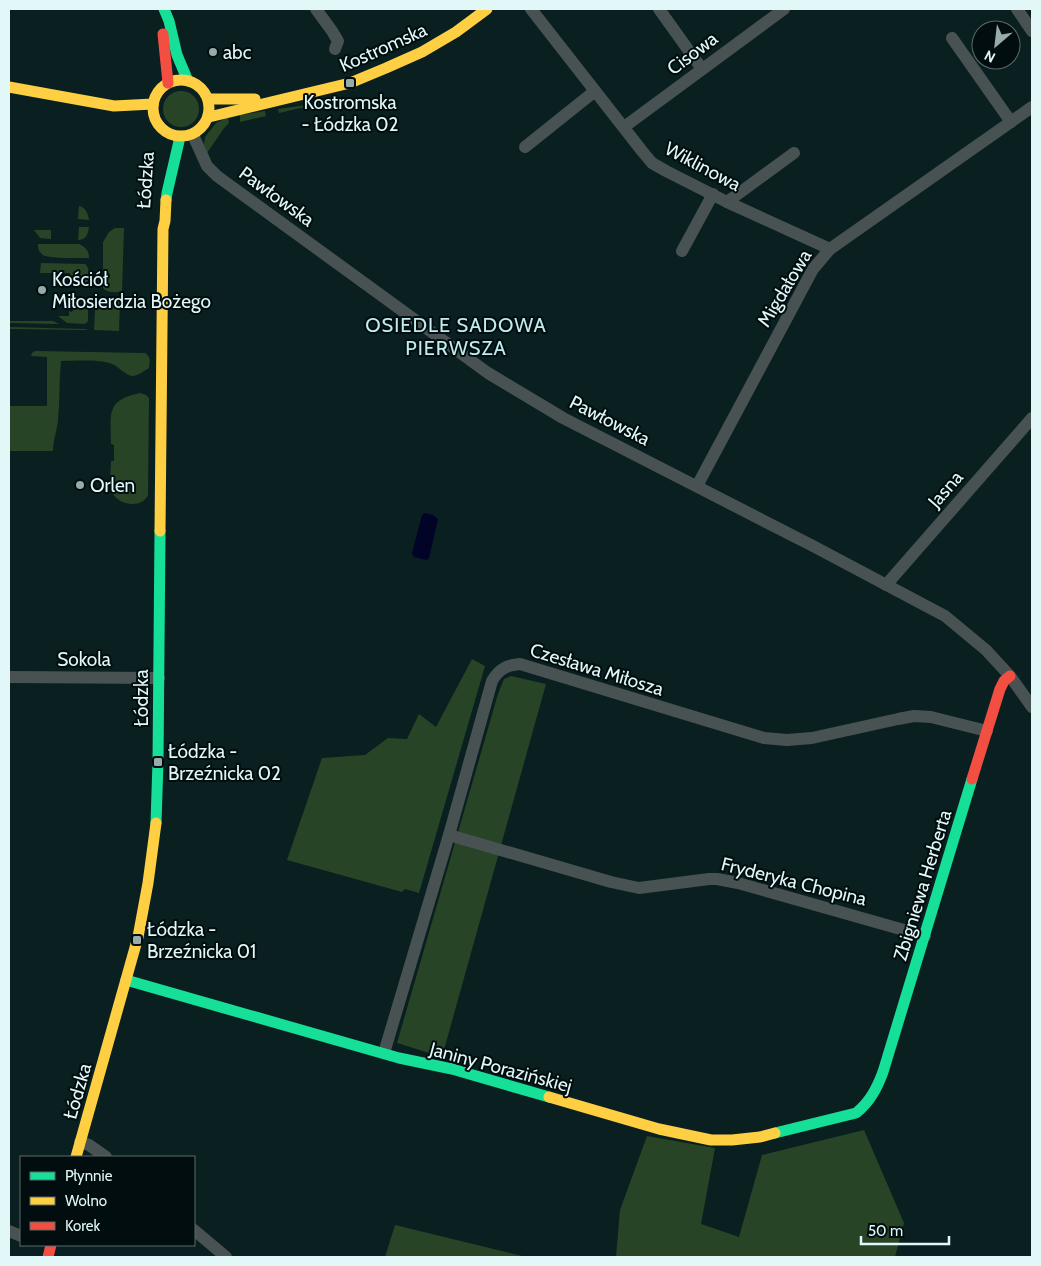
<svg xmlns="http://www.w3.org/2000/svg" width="1041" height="1266" font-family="Cabin,sans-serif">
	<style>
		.green { fill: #274526 }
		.water { fill: #010427 }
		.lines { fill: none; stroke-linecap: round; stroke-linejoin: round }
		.street { stroke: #495253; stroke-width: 12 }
		.fast { stroke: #16e098; stroke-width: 11 }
		.slow { stroke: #ffcf43; stroke-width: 11 }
		.jam { stroke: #f24e42; stroke-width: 11 }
		.poi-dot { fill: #96abac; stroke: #010d0e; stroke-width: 2 }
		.labels { text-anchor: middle; stroke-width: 4; stroke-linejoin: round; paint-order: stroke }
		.street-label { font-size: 19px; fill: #e2f7f8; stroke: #010d0e }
		.poi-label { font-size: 19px; fill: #e2f7f8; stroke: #010d0e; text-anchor: start }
		.neighbourhood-label { font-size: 20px; letter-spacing: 1px; fill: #c1ebee; stroke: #010d0e }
	</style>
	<rect width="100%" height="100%" fill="#091f20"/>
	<!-- green -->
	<g class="green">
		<circle cx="181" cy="109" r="18"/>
		<polygon points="322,103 279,113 278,109"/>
		<polygon points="265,111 266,116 240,122 240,115"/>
		<polygon points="228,117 229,123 224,128 207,153 204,144 205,137 216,123"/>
		<path d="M79 206C85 207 88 213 89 220L78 219Z"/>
		<path d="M79 227H89C88 234 86 240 78 240Z"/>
		<path d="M115 228H124L122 291C116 293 107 293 103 288V242L109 232Z"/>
		<polygon points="34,230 51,230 51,239 40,238"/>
		<path d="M38 244H79C86 247 89 251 89 258 80 258 50 259 43 255 39 252 38 249 38 244Z"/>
		<path d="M41 263 85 264C90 268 91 279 86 283L75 284 72 278H70V273H40Z"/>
		<path d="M106 299H120L119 331 94 330 95 309C96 307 104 299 106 299Z"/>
		<polygon points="75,305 83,306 88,309 88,321 85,324 67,323 58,316 69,316 69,311 72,312"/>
		<polygon points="9,321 53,321 59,324 9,323"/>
		<polygon points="9,327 86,329 87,330 9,329"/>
		<path d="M35 351 145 353C151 357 150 361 149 368 144 371 138 376 132 376 125 375 118 366 112 364 100 359 74 361 61 361 59 380 60 400 58 420 57 431 53 440 53 451H9V406H47V357L31 356 32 353Z"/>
		<path d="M140 393 146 395 149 398 148 495C142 510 114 505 111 489 109 481 111 470 111 461H114V445L111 444C111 414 105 400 140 393Z"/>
		<polygon points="472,659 485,666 419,893 405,889 402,892 287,860 322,758 365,755 388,738 407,739 419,714 436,727"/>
		<polygon points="511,676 546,684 442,1057 397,1043 498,694 504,679"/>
		<polygon points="864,1130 904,1223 895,1257 616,1257 620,1210 647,1136 715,1148 701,1224 739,1237 762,1155"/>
		<polygon points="395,1225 526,1257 385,1257"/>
	</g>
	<!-- water -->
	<polygon class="water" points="425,513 433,515 438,519 429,558 427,560 414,557 412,553 422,515"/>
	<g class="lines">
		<!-- street -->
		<g class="street">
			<polyline points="316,9 332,31 338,41 335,49"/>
			<polyline points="531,9 642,151 652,163 666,171 727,202 830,249"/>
			<polyline points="659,9 702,69"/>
			<polyline points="1017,9 1032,31"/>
			<polyline points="952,38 1011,122"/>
			<polyline points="624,127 784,9"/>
			<polyline points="193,135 207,166 217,176 488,373 563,418 813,546 945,616 986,650 1010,676 1032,707"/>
			<polyline points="525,147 595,91"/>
			<polyline points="727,202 794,153"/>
			<polyline points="682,251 713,194"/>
			<polyline points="697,486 813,269 830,249 1032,107"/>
			<polyline points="886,585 1032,418"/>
			<polyline points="9,677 159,678"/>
			<polyline points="449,835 611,882 639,888 709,879 717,879 738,883 925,936"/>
			<path d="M384 1053 449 835 492 681C499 669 507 665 520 664L764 738 787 740 812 738 898 719 914 716 931 717 987 731"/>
			<polyline points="80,1142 89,1145 106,1157"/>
			<polyline points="194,1230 226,1257"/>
			<polyline points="9,1231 21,1236"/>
		</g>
		<!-- fast -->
		<g class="fast">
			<polyline points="164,9 169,21 177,55 188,81"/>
			<polyline points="166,200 167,193 180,137"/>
			<polyline points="156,823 158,762 160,531"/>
			<polyline points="126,980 399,1058 452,1069 549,1097"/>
			<path d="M775 1133 856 1113C870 1102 877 1088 883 1072L972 779"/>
		</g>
		<!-- slow -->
		<g class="slow">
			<circle cx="181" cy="108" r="28"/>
			<polyline points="9,87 114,106 153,104"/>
			<polyline points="208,99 255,99"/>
			<polyline points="209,117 350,83 386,68 422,52 456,32 487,9"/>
			<polyline points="160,531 163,229 165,221 166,200"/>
			<polyline points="549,1097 659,1129 711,1140 732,1140 760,1137 775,1133"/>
			<polyline points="76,1157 138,937 148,883 156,823"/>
		</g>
		<!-- jam -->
		<g class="jam">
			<polyline points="163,34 168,83"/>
			<polyline points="972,779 1000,689 1004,681 1010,676"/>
			<polyline points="48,1257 51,1245"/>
		</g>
	</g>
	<!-- markers -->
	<g class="poi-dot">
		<circle cx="213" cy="52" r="5"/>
		<rect x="345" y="78" width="10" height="10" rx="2.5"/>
		<circle cx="42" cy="290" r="5"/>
		<circle cx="80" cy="485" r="5"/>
		<rect x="153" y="757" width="10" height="10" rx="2.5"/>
		<rect x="132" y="935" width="10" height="10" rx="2.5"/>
	</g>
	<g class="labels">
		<!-- street labels -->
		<g class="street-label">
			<text transform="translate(383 47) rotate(-24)" y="7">Kostromska</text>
			<text transform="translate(692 53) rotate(-37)" y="7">Cisowa</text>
			<text transform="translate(703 166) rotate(28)" y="7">Wiklinowa</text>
			<text transform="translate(145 180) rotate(-86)" y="7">Łódzka</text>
			<text transform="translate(277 196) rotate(36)" y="7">Pawłowska</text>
			<text transform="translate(784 288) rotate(-59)" y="7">Migdałowa</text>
			<text transform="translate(610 420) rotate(27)" y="7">Pawłowska</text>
			<text transform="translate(945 489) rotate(-49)" y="7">Jasna</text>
			<text x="84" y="666">Sokola</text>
			<text transform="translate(597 669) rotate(17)" y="7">Czesława Miłosza</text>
			<text transform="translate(141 698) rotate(-90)" y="7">Łódzka</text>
			<text transform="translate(794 881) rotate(14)" y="7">Fryderyka Chopina</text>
			<text transform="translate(922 885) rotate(-73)" y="7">Zbigniewa Herberta</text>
			<text transform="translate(501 1067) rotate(15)" y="7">Janiny Porazińskiej</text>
			<text transform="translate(77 1091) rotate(-74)" y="7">Łódzka</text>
		</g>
		<!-- poi labels -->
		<g class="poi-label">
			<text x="223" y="59">abc</text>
			<text x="350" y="109" text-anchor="middle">Kostromska<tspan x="350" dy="22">- Łódzka 02</tspan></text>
			<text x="52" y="286">Kościół<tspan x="52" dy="22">Miłosierdzia Bożego</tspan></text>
			<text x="90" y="492">Orlen</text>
			<text x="168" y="758">Łódzka -<tspan x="168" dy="22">Brzeźnicka 02</tspan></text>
			<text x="147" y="936">Łódzka -<tspan x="147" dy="22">Brzeźnicka 01</tspan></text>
		</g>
		<!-- neighbourhood labels -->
		<g class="neighbourhood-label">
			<text x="456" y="332">OSIEDLE SADOWA<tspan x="456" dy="23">PIERWSZA</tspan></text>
		</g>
	</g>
	<!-- border -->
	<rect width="1041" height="1266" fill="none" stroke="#e2f7f8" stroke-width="20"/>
	<!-- legend -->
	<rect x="20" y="1156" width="175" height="90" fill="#010d0e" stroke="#5b6b6c"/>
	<rect x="30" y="1172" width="25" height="8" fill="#16e098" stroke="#5b6b6c"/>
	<text x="65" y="1181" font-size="15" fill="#e2f7f8">Płynnie</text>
	<rect x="30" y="1197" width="25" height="8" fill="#ffcf43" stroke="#5b6b6c"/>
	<text x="65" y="1206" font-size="15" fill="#e2f7f8">Wolno</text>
	<rect x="30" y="1222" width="25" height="8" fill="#f24e42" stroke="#5b6b6c"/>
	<text x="65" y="1231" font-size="15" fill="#e2f7f8">Korek</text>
	<!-- north arrow -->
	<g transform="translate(996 45) rotate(208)"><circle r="24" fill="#010d0e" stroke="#5b6b6c"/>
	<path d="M0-4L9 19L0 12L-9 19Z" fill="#96abac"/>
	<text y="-8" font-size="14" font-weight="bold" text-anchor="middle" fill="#e2f7f8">N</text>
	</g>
	<!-- scale -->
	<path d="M861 1236v8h88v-8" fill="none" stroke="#e2f7f8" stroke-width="2.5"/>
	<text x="868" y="1236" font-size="15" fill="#e2f7f8" stroke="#010d0e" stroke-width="4" paint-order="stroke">50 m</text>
</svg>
